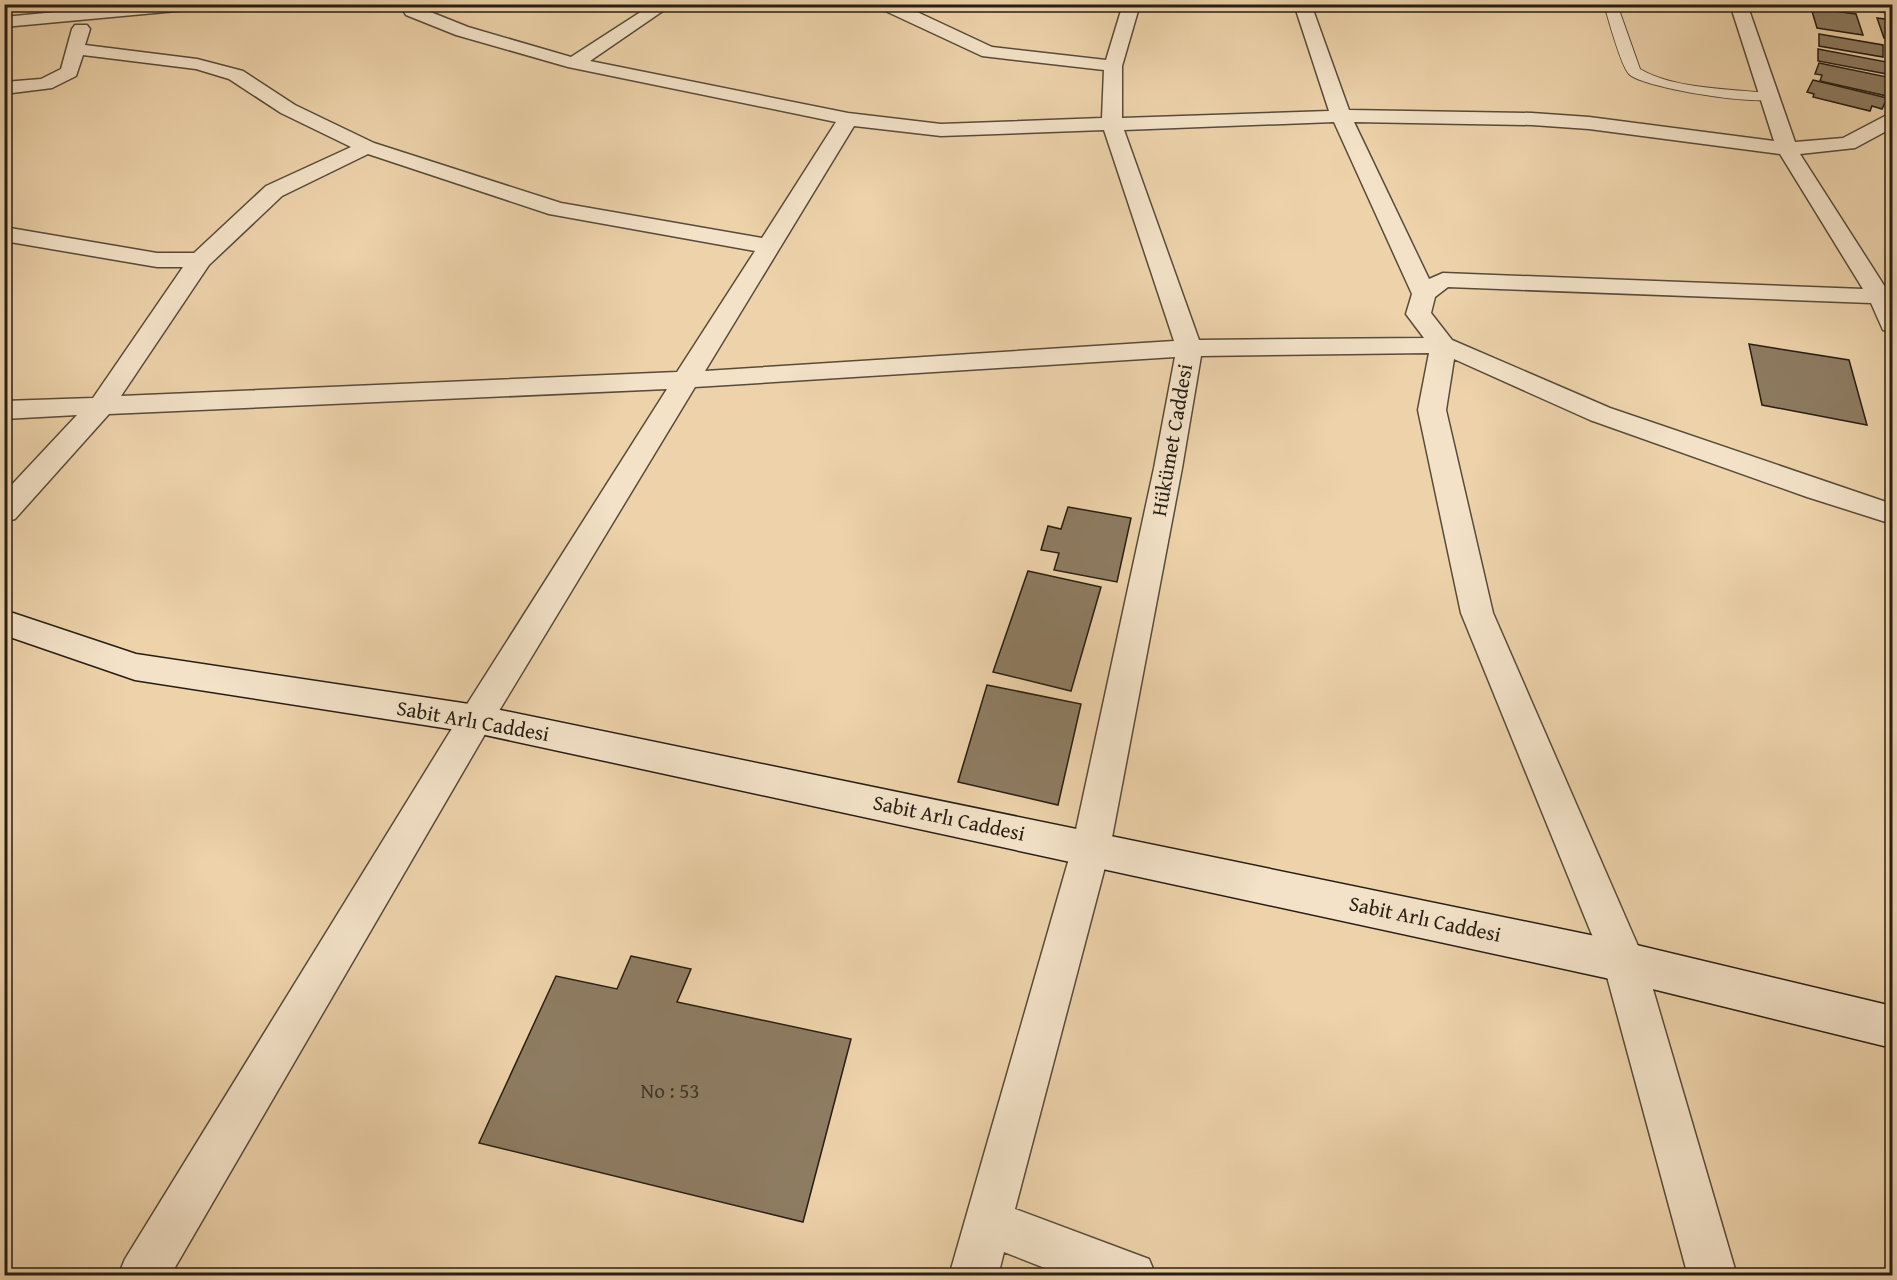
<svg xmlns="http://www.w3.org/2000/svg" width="1897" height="1280" font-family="'Gentium Book Plus',serif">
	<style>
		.building { fill: #8e7c62; stroke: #271e13; stroke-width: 1.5 }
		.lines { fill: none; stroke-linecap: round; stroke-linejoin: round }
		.lane-casing { stroke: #584b39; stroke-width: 2 }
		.street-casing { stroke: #584b39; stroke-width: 3 }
		.secondary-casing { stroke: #271e13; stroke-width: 3 }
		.lane { fill: #f3e2c8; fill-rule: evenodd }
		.street { fill: #f3e2c8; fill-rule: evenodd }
		.secondary { fill: #f3e2c8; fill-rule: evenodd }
		.labels { text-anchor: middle; stroke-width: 4.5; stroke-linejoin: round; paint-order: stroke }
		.street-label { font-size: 21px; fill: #271e13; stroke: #f3e2c8 }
		.near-number-label { font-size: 21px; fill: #413627 }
	</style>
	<rect width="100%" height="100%" fill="#edd2aa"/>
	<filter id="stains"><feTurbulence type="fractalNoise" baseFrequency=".00333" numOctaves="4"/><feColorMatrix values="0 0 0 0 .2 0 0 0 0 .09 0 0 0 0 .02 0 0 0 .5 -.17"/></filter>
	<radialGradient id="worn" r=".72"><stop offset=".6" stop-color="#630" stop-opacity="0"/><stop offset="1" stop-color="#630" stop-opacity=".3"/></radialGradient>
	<!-- building -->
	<g class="building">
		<polygon points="1811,8 1856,14 1863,35 1817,28"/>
		<polygon points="1877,18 1892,20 1892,39 1884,38"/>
		<polygon points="1819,34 1883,45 1883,57 1819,46"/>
		<polygon points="1818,49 1892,63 1892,75 1818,61"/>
		<polygon points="1819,63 1892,78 1892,81 1887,96 1820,81 1822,75 1815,74"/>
		<polygon points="1813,80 1887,98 1882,109 1872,106 1870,111 1813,97 1814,94 1807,92"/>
		<polygon points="1749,344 1849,360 1867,425 1762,405"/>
		<polygon points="1068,507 1131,518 1117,582 1054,570 1059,553 1041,550 1048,526 1061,529"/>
		<polygon points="1028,571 1101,587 1071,691 993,672"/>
		<polygon points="987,685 1081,704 1058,805 958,782"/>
		<polygon points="631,956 691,969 677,1002 851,1039 803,1222 479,1143 556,976 617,989"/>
	</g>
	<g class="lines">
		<defs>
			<path id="lane" d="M1604 4H1617L1640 69C1673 89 1731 89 1769 93L1776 97C1767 108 1642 88 1629 74 1621 66 1608 18 1604 4Z"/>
			<g id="street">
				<polygon points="138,4 206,4 198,9 4,27 4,17"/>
				<path d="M399 4H416L418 7 468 27 571 57 653 4H673L590 61 848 113 941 124 1102 118 1104 70 982 56 879 8 877 4H900L992 47 1106 60 1123 4H1140L1122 66V118L1329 111 1294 4H1311L1349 110 1532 113 1589 117 1774 141 1730 4H1747L1795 142 1843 138 1885 116 1892 114V128L1855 148 1800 154 1887 290H1892V332L1883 330 1871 303 1448 287 1435 297 1431 313 1452 340 1610 408 1892 504V524L1807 497 1590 420 1454 359 1446 410 1493 613 1645 962 1737 1276H1688L1603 962 1461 613 1418 410 1429 353 1201 356 1182 468 1110 848 1015 1209 1149 1259 1156 1276H1065L1004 1252 998 1276H949L1072 848 1154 468 1175 357 695 387 488 729 170 1276H118L125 1259 464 709 667 389 109 414 15 519 4 522V493L77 415 4 419V401L93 398 183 267H157L4 241V227L157 253H194L266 186 351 147 281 113 229 79 196 69 83 55 76 76 52 88 4 94V82L41 79 61 69 72 29 75 25H87L90 29 85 45 197 59 243 71 295 105 374 143 561 203 762 238 836 122 568 67 456 35 406 15ZM1334 122 1412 294 1406 314 1424 338 1199 340 1124 130ZM1354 122 1532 125 1589 129 1780 154 1863 289 1443 273 1429 279ZM854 126 941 136 1104 130 1174 341 705 371ZM368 154 549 214 755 251 677 372 121 396 209 265 282 196Z"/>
				<polygon points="1859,4 1892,4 1892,13 1861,8"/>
			</g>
			<polygon id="secondary" points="4,610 136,654 476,705 1624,942 1892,1006 1892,1048 1624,982 476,733 135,680 4,635"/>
		</defs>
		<!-- lane casing -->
		<use href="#lane" class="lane-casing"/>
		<!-- street casing -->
		<use href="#street" class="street-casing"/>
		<!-- secondary casing -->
		<use href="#secondary" class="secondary-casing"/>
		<!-- lane -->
		<use href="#lane" class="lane"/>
		<!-- street -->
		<use href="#street" class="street"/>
		<!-- secondary -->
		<use href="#secondary" class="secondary"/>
	</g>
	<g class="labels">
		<!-- street labels -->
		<g class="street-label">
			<text transform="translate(1172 440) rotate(-80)" y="7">Hükümet Caddesi</text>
			<text transform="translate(473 721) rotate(10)" y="7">Sabit Arlı Caddesi</text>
			<text transform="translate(949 818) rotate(12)" y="7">Sabit Arlı Caddesi</text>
			<text transform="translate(1425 919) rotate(12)" y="7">Sabit Arlı Caddesi</text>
		</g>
		<!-- near-number labels -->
		<g class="near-number-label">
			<text x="670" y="1098">No : 53</text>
		</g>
	</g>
	<!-- margin -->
	<rect width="1897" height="1280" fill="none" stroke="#edd2aa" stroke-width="24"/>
	<rect x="6" y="6" width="1885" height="1268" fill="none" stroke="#271e13" stroke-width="3"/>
	<rect x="12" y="12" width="1873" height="1256" fill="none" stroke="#271e13" stroke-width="1.5"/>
	<rect width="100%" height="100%" filter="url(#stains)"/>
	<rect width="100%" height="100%" fill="url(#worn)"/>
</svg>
